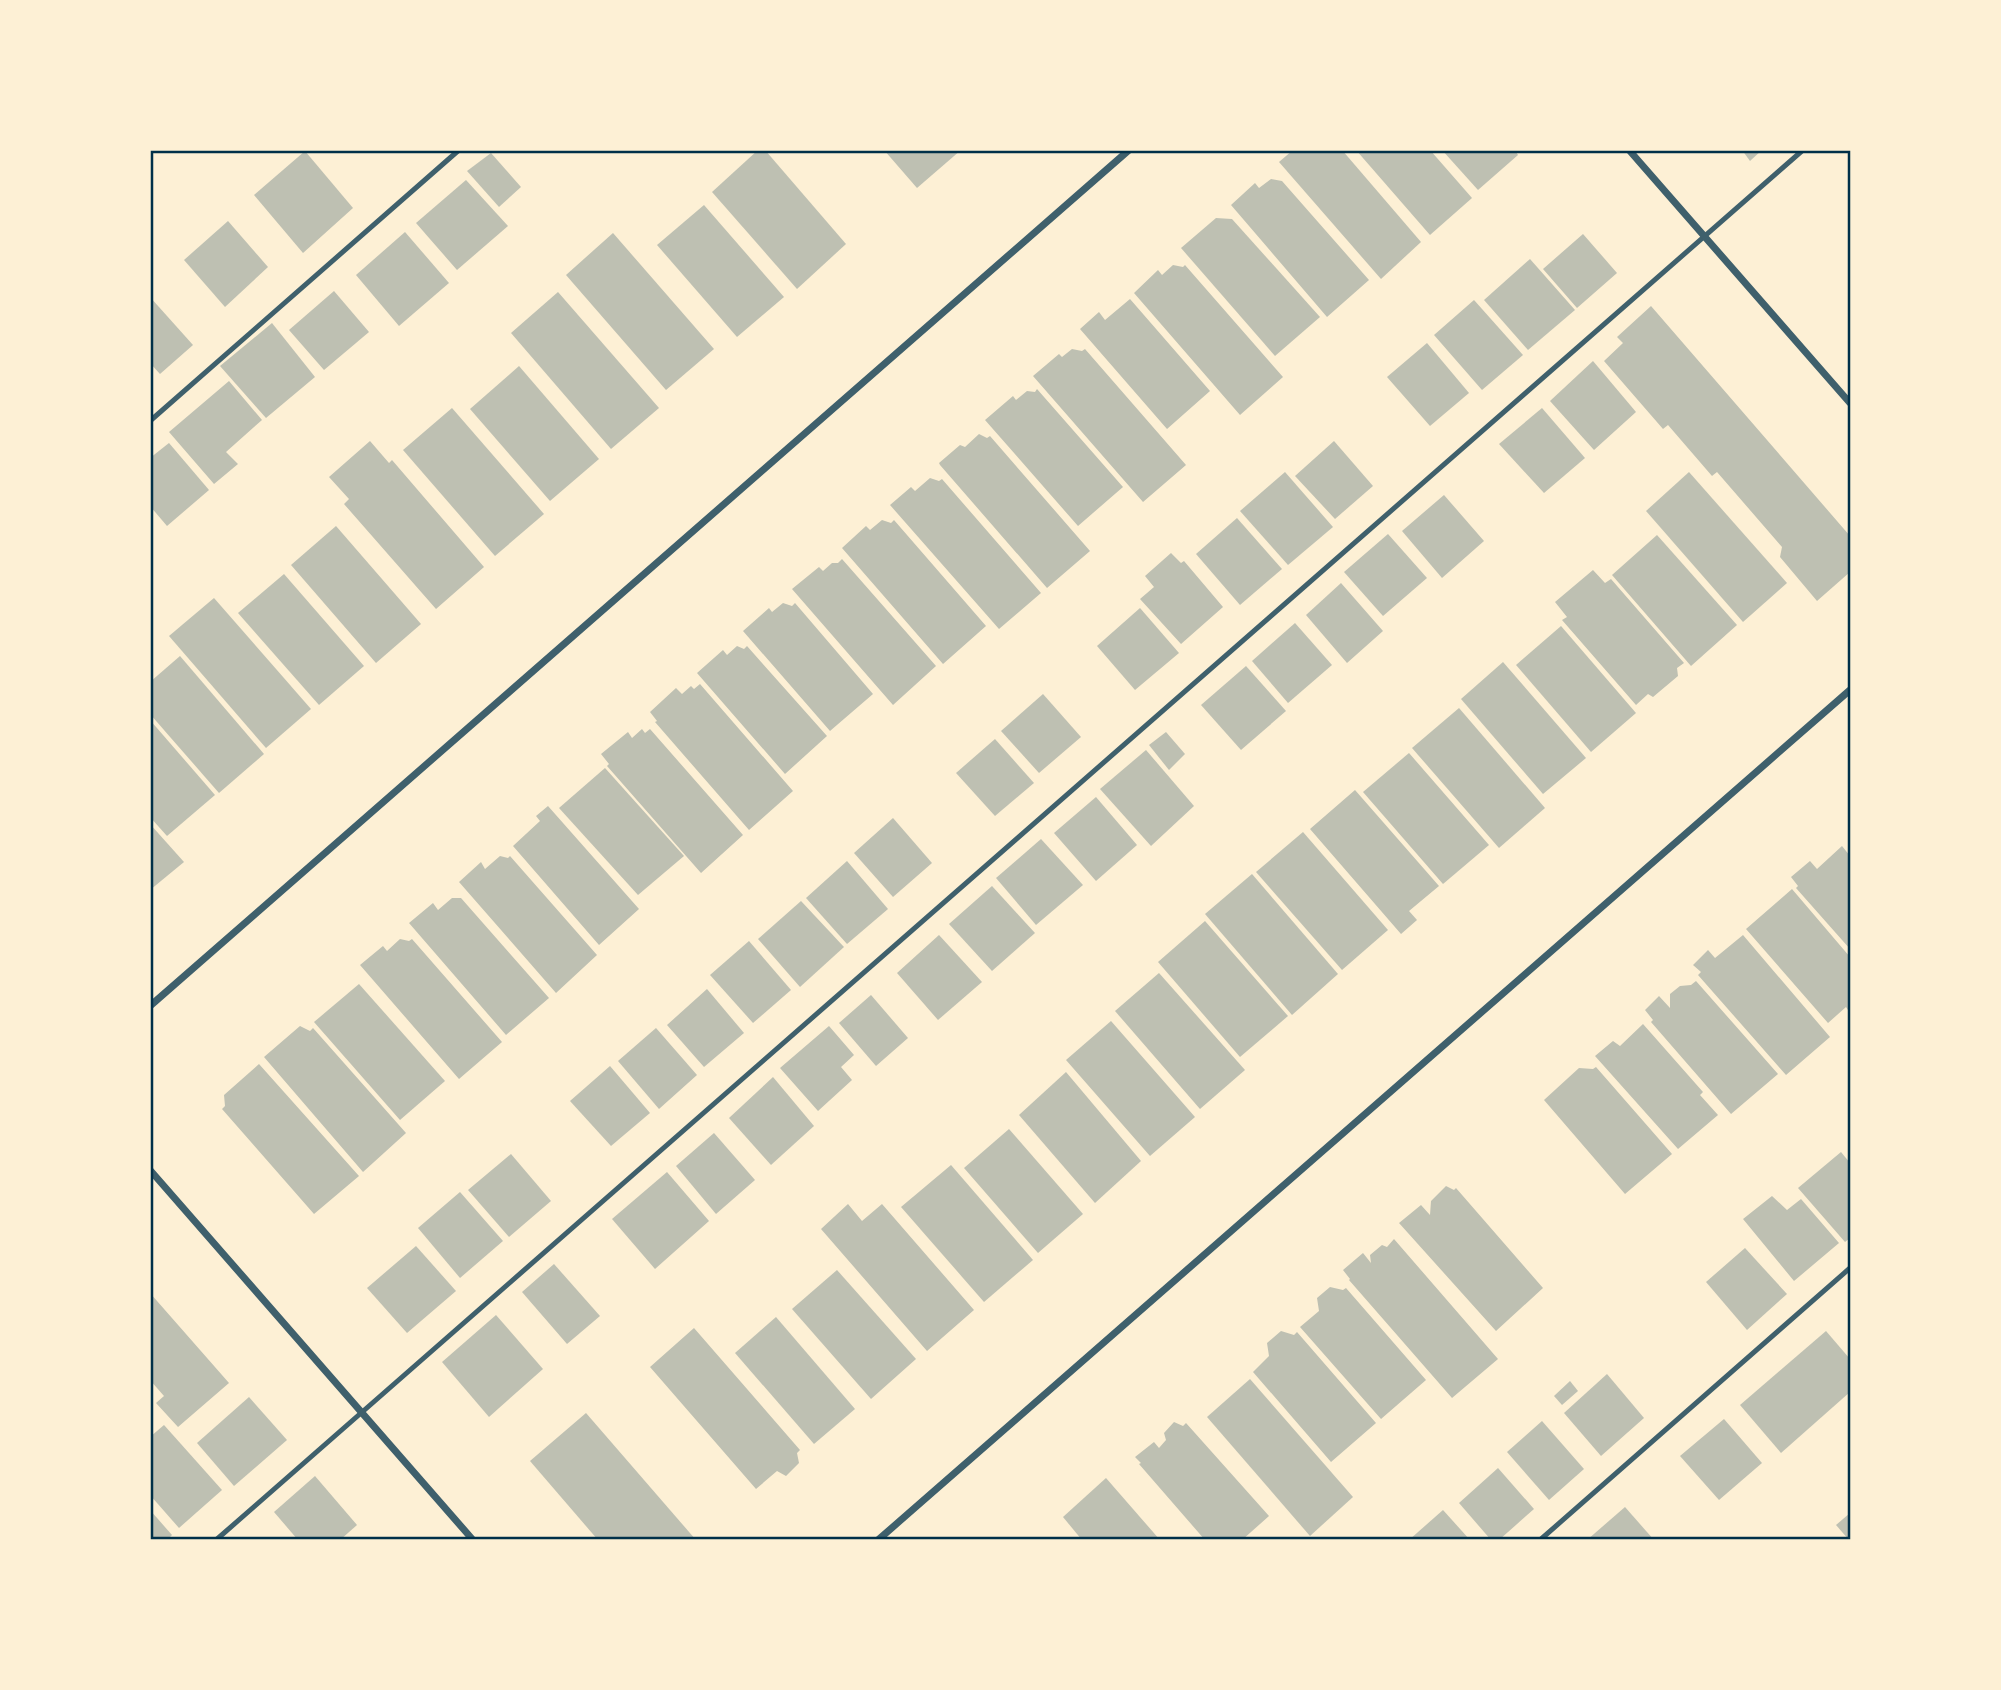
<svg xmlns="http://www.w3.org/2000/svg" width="2001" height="1690" font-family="'Work Sans',sans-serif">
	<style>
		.building { fill: #bec0b2 }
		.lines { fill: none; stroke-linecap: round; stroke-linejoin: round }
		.service { stroke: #3f606c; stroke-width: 5 }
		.minor { stroke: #3f606c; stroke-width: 7 }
		.neatline { fill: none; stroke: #003049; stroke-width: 2.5 }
	</style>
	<rect width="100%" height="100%" fill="#fdf0d5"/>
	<!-- building -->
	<g class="building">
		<polygon points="758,150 765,150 846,244 797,289 712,192"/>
		<polygon points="884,150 961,150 917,188"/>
		<polygon points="1293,150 1342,150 1421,242 1381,279 1279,162"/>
		<polygon points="1356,150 1430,150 1472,198 1430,235"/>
		<polygon points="1442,150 1515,150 1518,155 1478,190"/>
		<polygon points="1742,150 1762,150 1750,161"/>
		<polygon points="305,151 353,208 303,253 254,195"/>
		<polygon points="491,153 521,187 499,207 467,171"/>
		<polygon points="1271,179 1282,181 1369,280 1327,317 1231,205 1255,183 1259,188"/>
		<polygon points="466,180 508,226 457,270 416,223"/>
		<polygon points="704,205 784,297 737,337 657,245"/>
		<polygon points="1216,218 1232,219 1320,317 1275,356 1181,248"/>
		<polygon points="228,221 268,267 225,307 184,260"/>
		<polygon points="405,232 449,283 399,326 356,275"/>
		<polygon points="613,233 714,349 666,390 566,275"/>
		<polygon points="1583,234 1617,273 1577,308 1543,269"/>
		<polygon points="1530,259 1575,310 1528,350 1484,300"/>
		<polygon points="1173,265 1183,267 1185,265 1283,377 1240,415 1134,293 1158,270 1162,275"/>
		<polygon points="334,291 369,332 324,370 289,330"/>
		<polygon points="558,292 659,408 611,449 511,333"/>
		<polygon points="150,297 193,345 160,374 150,363"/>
		<polygon points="1130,299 1210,391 1167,429 1080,329 1099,312 1105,320"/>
		<polygon points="1474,300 1523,355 1482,390 1434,335"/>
		<polygon points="1651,306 1850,536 1850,572 1817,601 1780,557 1782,547 1717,472 1712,476 1668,425 1663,429 1604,361 1623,343 1617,337"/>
		<polygon points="272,323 315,377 266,418 220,366"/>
		<polygon points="1427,343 1469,393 1430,426 1387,377"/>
		<polygon points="1072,349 1082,351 1085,349 1186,465 1143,502 1033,376 1059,354 1062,357"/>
		<polygon points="1593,361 1636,412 1594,450 1550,401"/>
		<polygon points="519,366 599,459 550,501 470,409"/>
		<polygon points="229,381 262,420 226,452 238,464 214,484 169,432"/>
		<polygon points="1037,389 1123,487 1078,526 985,420 1013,396 1016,400 1027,391 1035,392"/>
		<polygon points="452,408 544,514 495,556 403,450"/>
		<polygon points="1542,408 1585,458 1544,493 1499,444"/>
		<polygon points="979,434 987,438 990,436 1090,551 1047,588 940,465 939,463 960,445 965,447"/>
		<polygon points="370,441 389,463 392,460 484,567 436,609 344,504 349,499 329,477"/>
		<polygon points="1334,441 1373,486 1335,519 1295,476"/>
		<polygon points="169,443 209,490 167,526 150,506 150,458"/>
		<polygon points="1285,472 1333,527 1288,565 1240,511"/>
		<polygon points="1689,472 1787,583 1743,622 1646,511"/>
		<polygon points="930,478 939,481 942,479 1041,593 999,629 890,505 911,487 915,491"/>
		<polygon points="1444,495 1484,541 1442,578 1402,531"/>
		<polygon points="1237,518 1282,569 1240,605 1196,554"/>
		<polygon points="882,520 891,523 894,520 986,626 943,664 842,548 866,526 870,530"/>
		<polygon points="336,526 421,624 376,663 291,565"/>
		<polygon points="1388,534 1427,578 1383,616 1344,572"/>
		<polygon points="1657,535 1737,625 1691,666 1612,575"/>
		<polygon points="1171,553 1181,563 1184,561 1223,607 1181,644 1140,599 1154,587 1145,576"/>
		<polygon points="842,559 936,666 893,705 792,589 819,567 823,571 832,563 838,563"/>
		<polygon points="1593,570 1605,583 1611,579 1684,663 1677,668 1678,676 1653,697 1648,694 1636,705 1562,620 1567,617 1555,602"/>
		<polygon points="284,574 364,666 319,705 238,613"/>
		<polygon points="1341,583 1383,631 1347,663 1306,615"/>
		<polygon points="214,598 311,709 266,748 169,636"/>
		<polygon points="783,603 792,606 795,603 873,694 830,731 743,631 769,608 772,612"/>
		<polygon points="1140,608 1179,653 1135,690 1097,646"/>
		<polygon points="1295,623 1332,665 1288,703 1252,661"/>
		<polygon points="1561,626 1636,713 1591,752 1516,665"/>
		<polygon points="737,646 744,649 747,646 827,736 785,774 697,673 723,650 727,655"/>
		<polygon points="180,656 264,754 219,793 150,714 150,682"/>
		<polygon points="1503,662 1586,758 1543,794 1461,699"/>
		<polygon points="1246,666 1286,711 1241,750 1201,705"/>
		<polygon points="700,684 793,791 749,830 655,722 657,721 650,712 676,688 682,694 691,686 694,689"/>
		<polygon points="1043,694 1081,737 1039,773 1001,731"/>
		<polygon points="1459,708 1545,808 1499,848 1412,748"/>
		<polygon points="150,720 215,795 167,836 150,817"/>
		<polygon points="642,729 645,733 650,729 743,835 701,873 607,766 609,764 601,754 628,732 632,738"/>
		<polygon points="1166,732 1185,754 1169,770 1149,745"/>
		<polygon points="995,739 1034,783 995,816 956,773"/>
		<polygon points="1146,750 1194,806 1151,846 1100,789"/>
		<polygon points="1409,753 1489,845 1443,884 1363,792"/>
		<polygon points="605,768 684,856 638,895 559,808"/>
		<polygon points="1355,790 1439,886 1409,911 1417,920 1401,934 1310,829"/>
		<polygon points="1096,797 1137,845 1096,881 1054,833"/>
		<polygon points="548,806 639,909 599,945 513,846 540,821 536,816"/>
		<polygon points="893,818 932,863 893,897 854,853"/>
		<polygon points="150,824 184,862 150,890"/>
		<polygon points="1303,832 1388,930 1342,970 1256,872"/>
		<polygon points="1041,839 1083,885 1036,925 996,878"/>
		<polygon points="1842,846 1850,856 1850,949 1796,888 1798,886 1791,877 1810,861 1817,869"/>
		<polygon points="500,856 508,858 510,856 597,955 556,993 459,882 481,862 485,869"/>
		<polygon points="847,861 888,909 847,944 806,898"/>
		<polygon points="1252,874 1338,974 1292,1015 1205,914"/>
		<polygon points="992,886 1035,933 992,971 949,924"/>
		<polygon points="1792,889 1850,957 1850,1013 1846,1007 1828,1023 1746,929"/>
		<polygon points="452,898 461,898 549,998 506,1035 409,923 433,903 438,910"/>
		<polygon points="801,901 844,947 800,987 758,939"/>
		<polygon points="1205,921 1288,1016 1240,1057 1158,962"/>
		<polygon points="939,935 982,982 938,1020 897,973"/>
		<polygon points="1743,935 1830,1037 1786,1075 1698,975 1701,972 1693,965 1708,950 1715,958"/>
		<polygon points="400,939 409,941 412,939 502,1042 459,1079 360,965 383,946 387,951"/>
		<polygon points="749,941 791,990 753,1023 710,975"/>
		<polygon points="1159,973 1245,1070 1200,1109 1115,1011"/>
		<polygon points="1696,981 1778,1074 1731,1114 1651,1022 1653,1020 1645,1010 1659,996 1670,1008 1670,994 1680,986 1691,985"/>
		<polygon points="359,984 445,1081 400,1120 314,1022"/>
		<polygon points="707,989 744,1033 704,1067 667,1025"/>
		<polygon points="871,995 908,1038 876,1066 839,1023"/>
		<polygon points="1111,1021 1195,1117 1150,1156 1066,1060"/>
		<polygon points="1643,1024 1703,1092 1700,1095 1718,1115 1678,1149 1595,1056 1613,1041 1620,1046"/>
		<polygon points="300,1026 310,1031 313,1028 406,1133 363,1172 264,1057"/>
		<polygon points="829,1026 854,1055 841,1067 852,1080 818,1111 780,1068"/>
		<polygon points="656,1028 697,1075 659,1109 618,1061"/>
		<polygon points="259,1064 359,1176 314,1214 222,1109 225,1106 224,1095"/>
		<polygon points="610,1066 650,1113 611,1146 570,1101"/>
		<polygon points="1596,1067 1672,1154 1625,1194 1544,1100 1579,1068 1593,1069"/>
		<polygon points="1066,1072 1141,1161 1095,1203 1019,1115"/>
		<polygon points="773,1077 814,1126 771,1165 729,1118"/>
		<polygon points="1009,1129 1083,1214 1038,1253 964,1168"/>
		<polygon points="714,1133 755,1180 716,1214 676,1166"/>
		<polygon points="1841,1152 1850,1163 1850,1238 1845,1242 1798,1188"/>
		<polygon points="511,1154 551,1201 509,1237 468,1190"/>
		<polygon points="951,1165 1033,1260 984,1302 901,1207"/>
		<polygon points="667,1172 709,1221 655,1269 612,1219"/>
		<polygon points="1446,1186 1454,1190 1456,1188 1543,1288 1496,1331 1399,1223 1421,1205 1430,1215 1431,1201"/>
		<polygon points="460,1192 503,1241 460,1278 418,1228"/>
		<polygon points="1772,1196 1787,1210 1801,1199 1839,1243 1794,1281 1743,1219"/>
		<polygon points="848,1204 862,1221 882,1204 974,1310 927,1351 821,1229"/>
		<polygon points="1394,1239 1498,1359 1452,1398 1349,1280 1350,1279 1343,1270 1363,1253 1371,1263 1370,1255 1382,1245 1387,1247"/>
		<polygon points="416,1246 456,1291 407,1333 367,1288"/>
		<polygon points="1745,1248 1787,1294 1747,1330 1706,1282"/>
		<polygon points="554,1264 600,1316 567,1344 522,1292"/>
		<polygon points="837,1270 916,1359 871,1399 792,1309"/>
		<polygon points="1330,1287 1343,1290 1346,1288 1426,1380 1381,1419 1300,1327 1319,1311 1317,1298"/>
		<polygon points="150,1293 229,1383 178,1427 156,1403 164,1396 150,1380"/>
		<polygon points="496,1315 543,1369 489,1417 442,1362"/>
		<polygon points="776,1317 855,1409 814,1444 735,1353"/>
		<polygon points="694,1328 800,1450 797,1453 799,1463 786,1476 777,1471 756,1489 650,1367"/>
		<polygon points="1281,1331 1294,1335 1297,1332 1376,1423 1331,1462 1253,1372 1269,1356 1267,1343"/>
		<polygon points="1826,1331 1850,1359 1850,1392 1781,1453 1740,1405"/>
		<polygon points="1607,1374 1644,1418 1601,1456 1564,1413"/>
		<polygon points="1250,1379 1353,1497 1310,1536 1207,1417"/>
		<polygon points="1570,1381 1578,1391 1562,1405 1554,1396"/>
		<polygon points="249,1397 287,1440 234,1486 197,1443"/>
		<polygon points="586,1413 696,1540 598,1540 530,1461"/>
		<polygon points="1724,1419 1762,1463 1719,1500 1680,1456"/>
		<polygon points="1542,1421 1584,1469 1549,1500 1507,1452"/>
		<polygon points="1174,1422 1183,1426 1186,1423 1269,1516 1242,1540 1205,1540 1139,1464 1141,1463 1135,1457 1154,1442 1159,1448 1166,1440 1164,1433"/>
		<polygon points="164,1425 222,1490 179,1528 150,1495 150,1437"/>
		<polygon points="1498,1468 1534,1509 1499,1540 1491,1540 1459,1503"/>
		<polygon points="315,1476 357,1525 340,1540 298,1540 274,1512"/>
		<polygon points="1106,1478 1160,1540 1082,1540 1063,1517"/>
		<polygon points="1625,1507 1654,1540 1587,1540"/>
		<polygon points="150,1510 172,1535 167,1540 150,1540"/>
		<polygon points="1443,1510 1470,1540 1409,1540"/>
		<polygon points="1850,1513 1850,1540 1849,1540 1836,1525"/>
	</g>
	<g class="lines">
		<!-- service -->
		<g class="service">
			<polyline points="150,421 459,150"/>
			<polyline points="216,1540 1803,150"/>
			<polyline points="1540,1540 1850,1268"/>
		</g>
		<!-- minor -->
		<g class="minor">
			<polyline points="1629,150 1850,403"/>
			<polyline points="150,1006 1129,150"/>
			<polyline points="150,1170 473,1540"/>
			<polyline points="878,1540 1850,690"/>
		</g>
	</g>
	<!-- border -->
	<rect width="2001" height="1690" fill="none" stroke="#fdf0d5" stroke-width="304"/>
	<rect x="152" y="152" width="1697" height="1386" class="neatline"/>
</svg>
